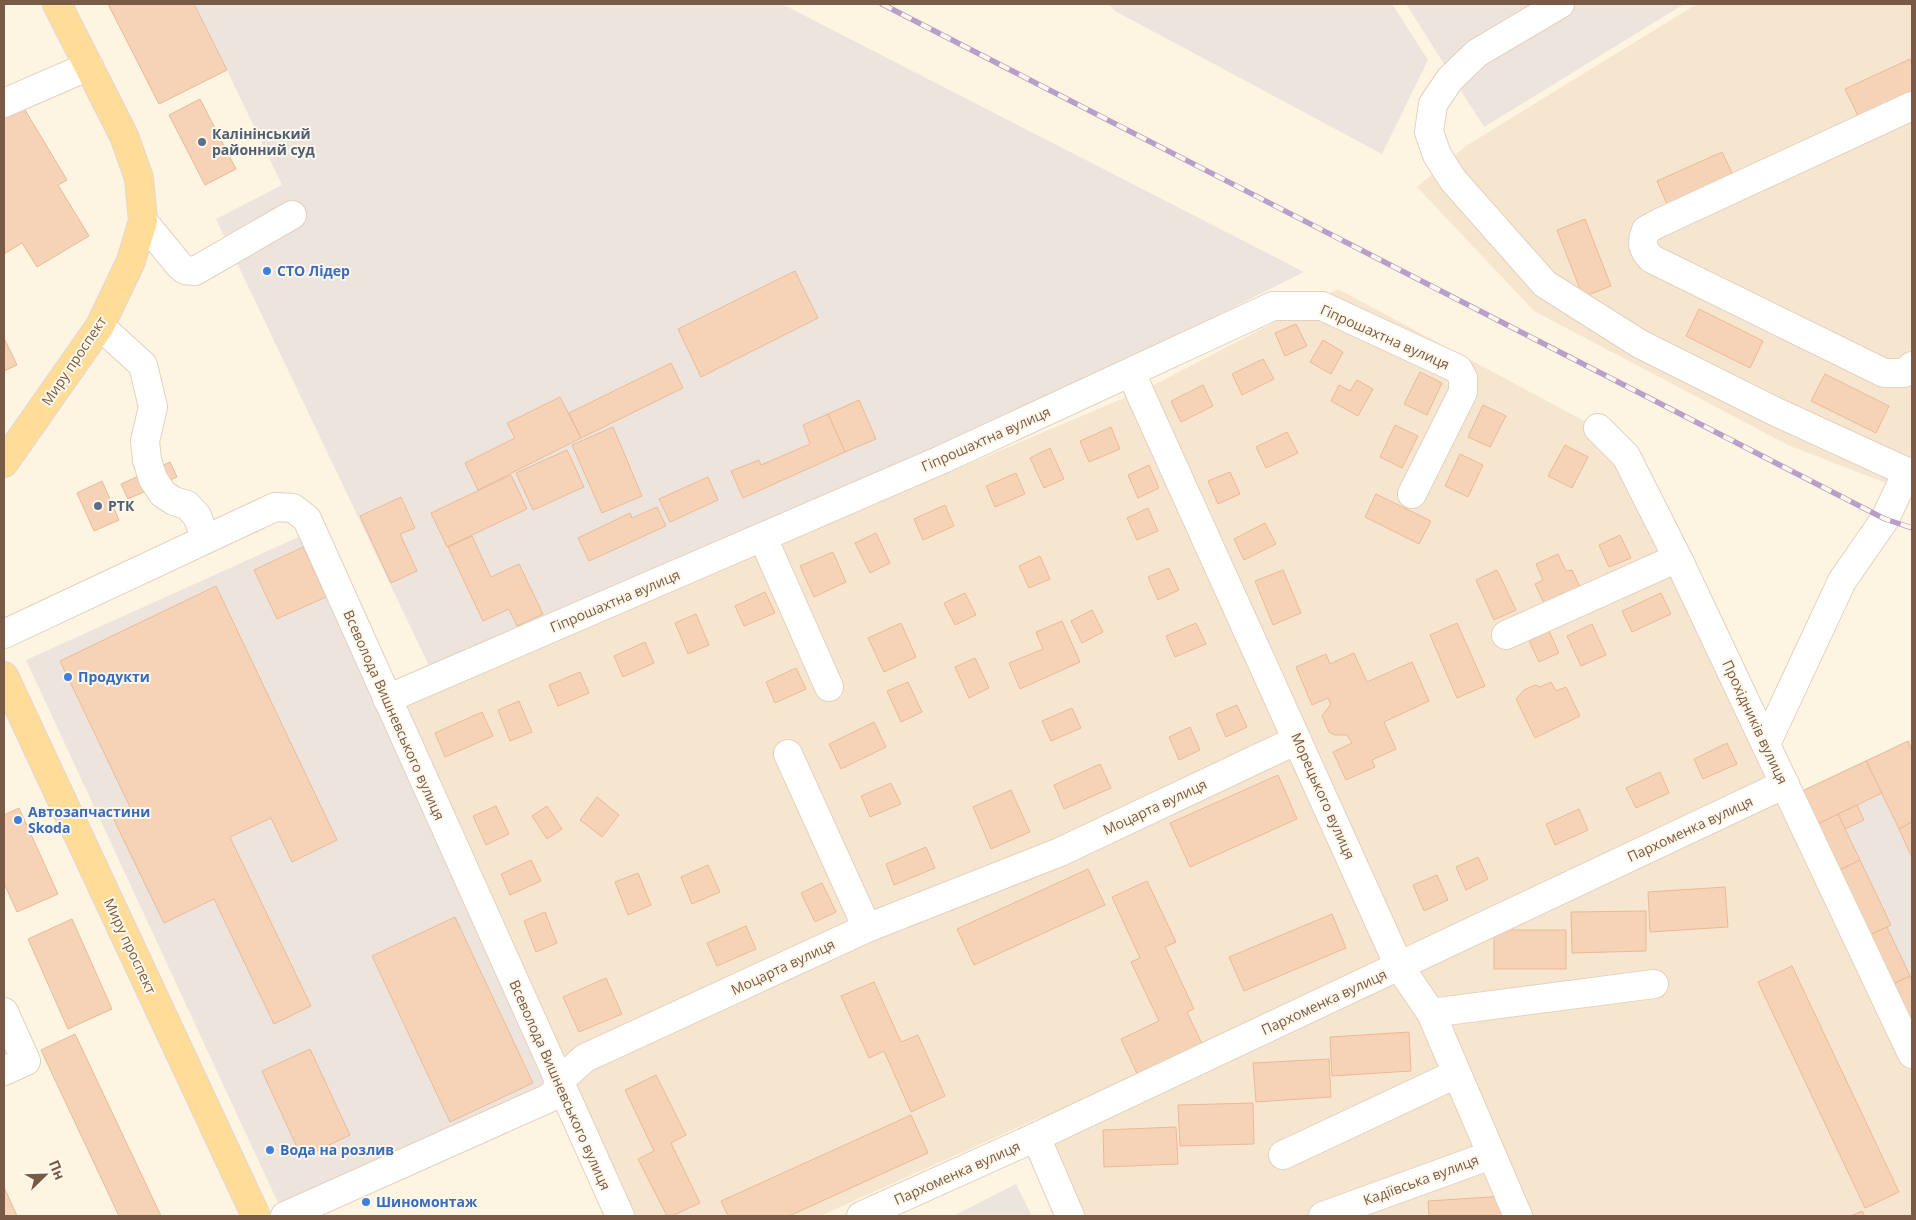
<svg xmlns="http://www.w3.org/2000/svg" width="1916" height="1220" font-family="'Open Sans',sans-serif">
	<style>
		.residential { fill: #f7e6cf }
		.industrial { fill: #ede5dd }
		.building { fill: #f6d3b7; stroke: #ebb995 }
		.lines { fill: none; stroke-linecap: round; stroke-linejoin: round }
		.minor-casing { stroke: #e4d1bd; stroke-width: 30 }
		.major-casing { stroke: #dfd7d3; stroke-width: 30 }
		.minor { stroke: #fff; stroke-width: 28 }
		.major { stroke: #ffdd98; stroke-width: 28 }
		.rail-casing { stroke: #b79fc9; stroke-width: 5.5 }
		.rail { stroke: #fff8ea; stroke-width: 4; stroke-dasharray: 11; stroke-linecap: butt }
		.service-dot { fill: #5c6f8a; stroke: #fff8ea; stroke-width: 2 }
		.shop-dot { fill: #3f7fe0; stroke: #fff8ea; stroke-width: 2 }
		.labels { text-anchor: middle; stroke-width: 4; stroke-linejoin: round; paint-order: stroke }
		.service-label { font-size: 14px; font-weight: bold; fill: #4e5e75; stroke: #fff8ea; text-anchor: start }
		.shop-label { font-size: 14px; font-weight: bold; fill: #366cbe; stroke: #fff8ea; text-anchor: start }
		.street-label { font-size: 14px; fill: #795a46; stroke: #fff8ea }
	</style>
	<rect width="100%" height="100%" fill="#fef4e2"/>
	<!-- residential -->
	<g class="residential">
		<polygon points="1697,4 1912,4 1912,493 1790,446 1534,311 1417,187 1466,146"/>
		<polygon points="1338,289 1618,439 1912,1068 1912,1216 1085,1216 1041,1117 820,1216 630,1216 401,704 1148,388"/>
	</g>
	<!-- industrial -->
	<g class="industrial">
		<polygon points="108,4 782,4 1304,272 1047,401 431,670 216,219 282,185 227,70 159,104"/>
		<polygon points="1109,4 1392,4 1428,60 1382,154 1115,11"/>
		<polygon points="1406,4 1684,4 1484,127"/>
		<polygon points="303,535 546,1085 279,1205 26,660"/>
		<polygon points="1912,739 1912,1023 1802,791"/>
		<polygon points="1016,1184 1032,1216 953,1216"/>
	</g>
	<!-- building -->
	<g class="building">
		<polygon points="108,4 194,4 227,70 159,104"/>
		<polygon points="1910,59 1912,64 1912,91 1858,116 1845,89"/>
		<polygon points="200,99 236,169 205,185 169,115"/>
		<polygon points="19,100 67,180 58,185 89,236 37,267 22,243 4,254 4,109"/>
		<polygon points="1722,152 1735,179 1669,209 1657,181"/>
		<polygon points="1585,219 1611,286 1583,297 1557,230"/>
		<polygon points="795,271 818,318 701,377 678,329"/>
		<polygon points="1699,309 1763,341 1750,368 1686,336"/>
		<polygon points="1296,324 1307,346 1285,356 1275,333"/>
		<polygon points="4,338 17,365 4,371"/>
		<polygon points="1323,340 1343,352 1331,374 1310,362"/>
		<polygon points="1263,359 1274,379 1242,395 1232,374"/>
		<polygon points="671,363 683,388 581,438 569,413"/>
		<polygon points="1420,372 1442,383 1427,415 1404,404"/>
		<polygon points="1825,374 1889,406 1876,433 1811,401"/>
		<polygon points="1357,380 1373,389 1358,416 1331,401 1339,385 1350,391"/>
		<polygon points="1203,385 1213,406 1181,422 1171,401"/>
		<polygon points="560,397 581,438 478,490 465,463 515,438 507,423"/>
		<polygon points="859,400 876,439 845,452 828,414"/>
		<polygon points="1483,405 1506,416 1490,447 1468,437"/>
		<polygon points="828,414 845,452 743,498 731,471 759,460 761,465 810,444 803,425"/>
		<polygon points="1395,425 1418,436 1402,468 1380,457"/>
		<polygon points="613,427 642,496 602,513 572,445"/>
		<polygon points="1111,427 1120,449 1089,462 1080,441"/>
		<polygon points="1287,432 1298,453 1266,468 1256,447"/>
		<polygon points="1565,445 1588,457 1572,488 1548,476"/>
		<polygon points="1050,448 1064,479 1044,488 1030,458"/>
		<polygon points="567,450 584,487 533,510 516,473"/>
		<polygon points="1460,454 1483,465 1468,497 1445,486"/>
		<polygon points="170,462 177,477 128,499 121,484"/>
		<polygon points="1149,465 1159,488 1138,498 1128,475"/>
		<polygon points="1230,472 1240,494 1218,504 1208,481"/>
		<polygon points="1016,473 1025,494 995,507 986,486"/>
		<polygon points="511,475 527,509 447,547 431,513"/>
		<polygon points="708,477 718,500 670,522 659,499"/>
		<polygon points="102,481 119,520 94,531 77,493"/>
		<polygon points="1376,494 1431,521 1419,544 1365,517"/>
		<polygon points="401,497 415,528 400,534 417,571 391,583 360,516"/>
		<polygon points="945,505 954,526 923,540 914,519"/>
		<polygon points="657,507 666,526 589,561 578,538 630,513 632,518"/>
		<polygon points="1148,508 1158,531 1137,540 1127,518"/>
		<polygon points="1265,523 1276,544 1244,560 1234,539"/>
		<polygon points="876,533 890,563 870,573 855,543"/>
		<polygon points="1620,535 1631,558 1609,567 1599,545"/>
		<polygon points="472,536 491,577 519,564 543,614 517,626 509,609 483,621 448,547"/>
		<polygon points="303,547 326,597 277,619 254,570"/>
		<polygon points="833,552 846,582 814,597 800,566"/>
		<polygon points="1558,554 1566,571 1572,570 1580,587 1544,603 1535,584 1543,580 1536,564"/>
		<polygon points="1040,556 1050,579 1029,588 1019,566"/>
		<polygon points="1169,568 1179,590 1158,600 1148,577"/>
		<polygon points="1283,570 1301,613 1273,625 1255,581"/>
		<polygon points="1497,570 1516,610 1494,620 1476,580"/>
		<polygon points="216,586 337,840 292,862 271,818 230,837 311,1006 274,1024 214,899 164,923 114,820 132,811 60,661"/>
		<polygon points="765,592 775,613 744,626 735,606"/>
		<polygon points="965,593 976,615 955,625 944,603"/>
		<polygon points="1661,593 1671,614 1632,632 1622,611"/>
		<polygon points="1092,610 1103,632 1082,643 1071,621"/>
		<polygon points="696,614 709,645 688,654 675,623"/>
		<polygon points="1062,621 1080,662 1020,689 1009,663 1043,649 1036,632"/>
		<polygon points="901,623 916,657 884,672 868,638"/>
		<polygon points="1196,623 1206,644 1175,657 1166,636"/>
		<polygon points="1457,623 1485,686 1457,698 1430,635"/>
		<polygon points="1592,624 1606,655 1581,666 1567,636"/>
		<polygon points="1549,631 1559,653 1539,662 1529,641"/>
		<polygon points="645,642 654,663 623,677 614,656"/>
		<polygon points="1354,653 1367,682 1412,662 1429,701 1384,722 1396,749 1372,760 1375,767 1346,780 1333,752 1352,743 1347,735 1335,735 1329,732 1322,716 1331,704 1328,698 1312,705 1296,667 1326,654 1330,664"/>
		<polygon points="975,658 989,688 969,698 955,667"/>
		<polygon points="796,668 806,689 775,703 766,682"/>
		<polygon points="580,672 589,693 558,706 549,685"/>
		<polygon points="908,682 922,712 901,722 887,691"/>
		<polygon points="1551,682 1556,691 1566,687 1580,716 1535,738 1516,699 1524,690 1535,685 1540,687"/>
		<polygon points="519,701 532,732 510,741 498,710"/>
		<polygon points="1237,705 1247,727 1226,737 1216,714"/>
		<polygon points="1072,708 1081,728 1051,741 1042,721"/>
		<polygon points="482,712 493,736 445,757 435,733"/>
		<polygon points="874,722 886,747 841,769 829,744"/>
		<polygon points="1190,727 1200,750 1179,760 1169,737"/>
		<polygon points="1908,741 1912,751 1912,822 1899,829 1866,761"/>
		<polygon points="1727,743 1737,764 1703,779 1694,759"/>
		<polygon points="1866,761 1882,793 1818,824 1802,791"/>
		<polygon points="1100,764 1111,788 1064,809 1054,785"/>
		<polygon points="1660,772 1669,793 1636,808 1626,788"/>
		<polygon points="1278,775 1297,819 1190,867 1170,823"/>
		<polygon points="891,783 901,804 870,817 861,796"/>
		<polygon points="1011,790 1030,832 991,849 973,807"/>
		<polygon points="597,797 619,815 602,837 580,820"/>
		<polygon points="1857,805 1864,820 1845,829 1838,814"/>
		<polygon points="496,806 509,834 486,845 473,816"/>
		<polygon points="547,806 562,829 547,839 532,816"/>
		<polygon points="19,808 58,894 17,912 4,883 4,815"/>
		<polygon points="1579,809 1588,830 1555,845 1546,824"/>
		<polygon points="1838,814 1860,860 1840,870 1818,824"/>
		<polygon points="1912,822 1912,858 1899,829"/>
		<polygon points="926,847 935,868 894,885 886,864"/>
		<polygon points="1478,857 1488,879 1466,890 1456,867"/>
		<polygon points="531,860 541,881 510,895 501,874"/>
		<polygon points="1860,860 1891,925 1870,935 1840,870"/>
		<polygon points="708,865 720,892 692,904 681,877"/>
		<polygon points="1088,869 1105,905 974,965 957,929"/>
		<polygon points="638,873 651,905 628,915 615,882"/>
		<polygon points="1437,875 1448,900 1424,911 1413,885"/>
		<polygon points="1147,881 1176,942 1165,947 1194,1009 1187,1012 1204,1048 1139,1078 1121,1039 1159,1021 1131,962 1140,958 1112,897"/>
		<polygon points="822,883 836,912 815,922 801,893"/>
		<polygon points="1725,887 1728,927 1650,932 1648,892"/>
		<polygon points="1646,911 1646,951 1572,953 1571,912"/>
		<polygon points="545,912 557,943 536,952 524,921"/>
		<polygon points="1332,914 1346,948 1244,991 1229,957"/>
		<polygon points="455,917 533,1083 450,1122 372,956"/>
		<polygon points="72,919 112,1009 68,1029 28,939"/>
		<polygon points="746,926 756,949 717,966 707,943"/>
		<polygon points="1887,927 1910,976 1893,984 1870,935"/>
		<rect x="1494" y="930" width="72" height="39"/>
		<polygon points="1792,966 1899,1192 1865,1208 1758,982"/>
		<polygon points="1910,976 1912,981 1912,1023 1893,984"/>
		<polygon points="606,978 622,1014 579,1032 563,997"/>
		<polygon points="874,982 901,1042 918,1035 945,1096 911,1112 884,1051 869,1058 841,996"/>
		<polygon points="1409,1032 1411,1071 1332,1076 1330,1037"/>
		<polygon points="75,1034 161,1216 119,1216 41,1050"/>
		<polygon points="310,1049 350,1135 302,1158 262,1071"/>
		<polygon points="1329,1059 1331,1097 1256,1102 1253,1063"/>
		<polygon points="656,1075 686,1135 671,1143 700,1203 672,1216 667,1216 638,1159 654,1151 625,1090"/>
		<polygon points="1253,1103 1254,1144 1180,1146 1178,1105"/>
		<polygon points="911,1115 928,1153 789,1216 728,1216 721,1201"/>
		<polygon points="1176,1127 1178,1164 1104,1167 1103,1130"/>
		<polygon points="4,1187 17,1216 4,1216"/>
		<polygon points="1505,1196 1506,1216 1429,1216 1428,1201"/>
		<polygon points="1862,1211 1865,1216 1851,1216"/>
	</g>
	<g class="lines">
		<defs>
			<g id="minor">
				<polyline points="1560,4 1477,53 1450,79 1433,104 1429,132 1437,155 1453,180 1545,284 1640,344 1774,411 1907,472 1912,472"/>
				<polyline points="4,103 89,66"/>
				<path d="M1912 106 1659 223 1646 230C1641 243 1642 249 1652 259L1884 373H1904L1912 366"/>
				<polyline points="143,221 179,265 185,270 195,271 292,215"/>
				<polyline points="100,326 143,365 153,407 145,441 147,460 153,479 163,494 174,501 187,505 197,516 206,539"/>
				<polyline points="1131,373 1399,966 1431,1013 1518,1216"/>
				<polyline points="1598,428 1626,456 1679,561"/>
				<polyline points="763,538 829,687"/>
				<polyline points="4,634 275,507 293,508 307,519 620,1216"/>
				<polyline points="1506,635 1673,560 1679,561 1912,1054"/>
				<polyline points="387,699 943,459 1273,306 1322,306 1458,369 1463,378 1463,392 1412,494"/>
				<polyline points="1766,744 1842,581 1885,519 1907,472"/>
				<polyline points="788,754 867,928"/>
				<polyline points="4,1012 26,1061 4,1071"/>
				<polyline points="1431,1013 1654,984"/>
				<polyline points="1036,1137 1070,1216"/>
				<polyline points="1283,1155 1456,1074"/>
				<polyline points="285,1216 547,1099 556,1092 558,1082 585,1058 867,928 1060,852 1297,740"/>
				<polyline points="861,1216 1036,1137 1785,784"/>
				<polyline points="1323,1216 1491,1155"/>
			</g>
			<g id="major">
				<polyline points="4,463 100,326 131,261 143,221 139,178 124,136 57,4"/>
				<polyline points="4,676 256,1216"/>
			</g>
		</defs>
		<!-- minor casing -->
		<use href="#minor" class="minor-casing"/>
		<!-- major casing -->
		<use href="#major" class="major-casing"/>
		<!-- minor -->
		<use href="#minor" class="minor"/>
		<!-- major -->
		<use href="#major" class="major"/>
		<defs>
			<polyline id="rail" points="882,4 1885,519 1912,528"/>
		</defs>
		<!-- rail casing -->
		<use href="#rail" class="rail-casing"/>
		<!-- rail -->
		<use href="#rail" class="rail"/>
	</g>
	<!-- markers -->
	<g class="service-dot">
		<circle cx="202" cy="142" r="5"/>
		<circle cx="98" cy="506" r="5"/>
	</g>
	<g class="shop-dot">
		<circle cx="267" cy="271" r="5"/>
		<circle cx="68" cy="677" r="5"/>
		<circle cx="18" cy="820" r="5"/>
		<circle cx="270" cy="1150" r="5"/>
		<circle cx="366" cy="1202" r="5"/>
	</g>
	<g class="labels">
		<!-- service labels -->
		<g class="service-label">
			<text x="212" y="139">Калінінський<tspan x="212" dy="16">районний суд</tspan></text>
			<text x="108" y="511">РТК</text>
		</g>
		<!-- shop labels -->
		<g class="shop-label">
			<text x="277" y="276">СТО Лідер</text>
			<text x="78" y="682">Продукти</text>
			<text x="28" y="817">Автозапчастини<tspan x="28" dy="16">Skoda</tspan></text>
			<text x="280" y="1155">Вода на розлив</text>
			<text x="376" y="1207">Шиномонтаж</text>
		</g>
		<!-- street labels -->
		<g class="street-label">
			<text transform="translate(1385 337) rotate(24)" y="5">Гіпрошахтна вулиця</text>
			<text transform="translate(74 361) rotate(-56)" y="5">Миру проспект</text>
			<text transform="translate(986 439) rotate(-24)" y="5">Гіпрошахтна вулиця</text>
			<text transform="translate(615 601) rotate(-23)" y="5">Гіпрошахтна вулиця</text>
			<text transform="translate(394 715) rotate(66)" y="5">Всеволода Вишневського вулиця</text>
			<text transform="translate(1755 722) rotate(65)" y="5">Прохідників вулиця</text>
			<text transform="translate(1323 796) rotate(66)" y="5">Морецького вулиця</text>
			<text transform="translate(1155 807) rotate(-25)" y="5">Моцарта вулиця</text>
			<text transform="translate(1690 829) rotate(-25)" y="5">Пархоменка вулиця</text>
			<text transform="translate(130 946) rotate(65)" y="5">Миру проспект</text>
			<text transform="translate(783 967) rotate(-25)" y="5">Моцарта вулиця</text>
			<text transform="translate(1324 1002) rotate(-25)" y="5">Пархоменка вулиця</text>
			<text transform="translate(560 1085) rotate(66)" y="5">Всеволода Вишневського вулиця</text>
			<text transform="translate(957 1173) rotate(-24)" y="5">Пархоменка вулиця</text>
			<text transform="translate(1421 1180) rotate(-20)" y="5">Кадіївська вулиця</text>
		</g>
	</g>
	<!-- border -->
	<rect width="1916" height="1220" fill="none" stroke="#795a46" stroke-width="10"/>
	<!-- north arrow -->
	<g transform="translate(45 1175) rotate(67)" stroke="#fff8ea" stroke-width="4" paint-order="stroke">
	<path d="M0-4L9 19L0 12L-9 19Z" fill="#795a46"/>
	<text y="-8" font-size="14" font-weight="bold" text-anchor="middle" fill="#795a46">Пн</text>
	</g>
</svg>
